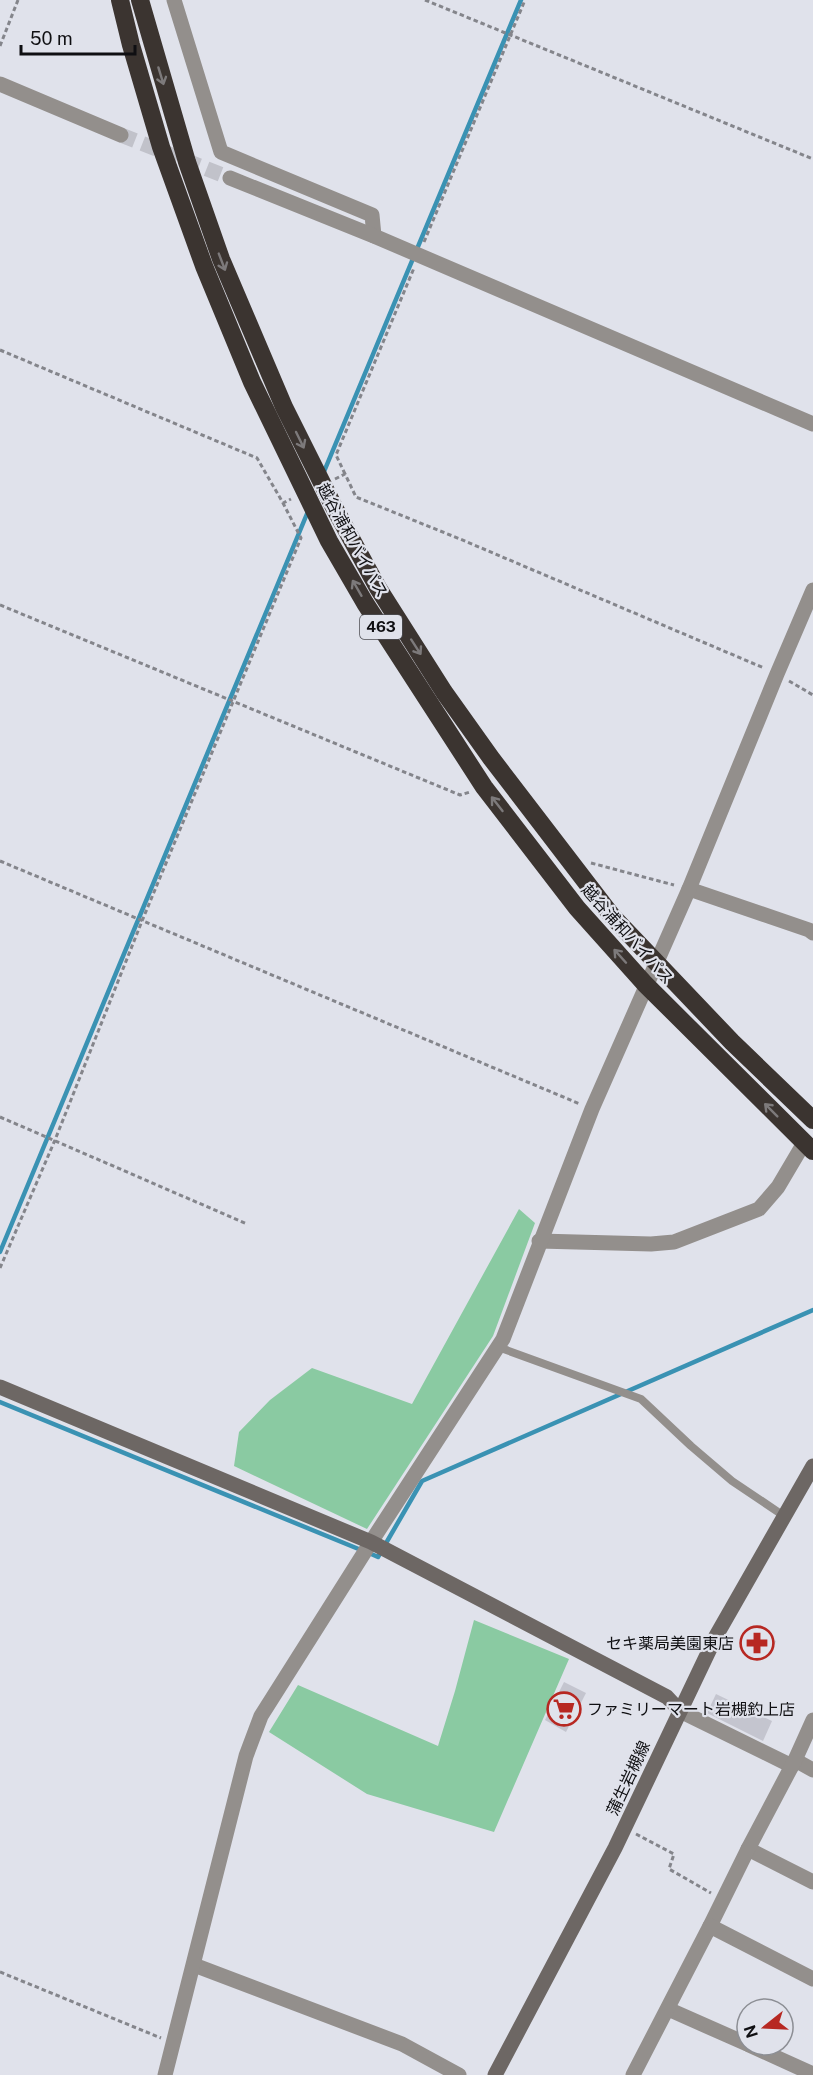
<svg xmlns="http://www.w3.org/2000/svg" width="813" height="2075" font-family="'Public Sans','Noto Sans JP',sans-serif">
	<style>
		.green { fill: #8acaa2 }
		.lines { fill: none; stroke-linecap: round; stroke-linejoin: round }
		.stream { stroke: #3a92b3; stroke-width: 4.5 }
		.building { fill: #c4c5cf }
		.street-tunnel { stroke: #c1c2ca; stroke-width: 15; stroke-dasharray: 15 8; stroke-linecap: butt }
		.path { stroke: #84858b; stroke-width: 3; stroke-dasharray: 4.5 3; stroke-linecap: butt }
		.lane { stroke: #938f8c; stroke-width: 8 }
		.street { stroke: #938f8c; stroke-width: 15 }
		.secondary { stroke: #6d6764; stroke-width: 15 }
		.highway { stroke: #3b3430; stroke-width: 18 }
		.oneway { stroke: #7d7a7b }
		.labels { text-anchor: middle; stroke-width: 4.5; stroke-linejoin: round; paint-order: stroke }
		.shield { fill: #e0e2eb; stroke: #4e4e53; stroke-width: 1.5 }
		.shield-label { font-size: 15px; font-weight: bold; fill: #0f0f12 }
		.street-label { font-size: 16px; fill: #0f0f12; stroke: #e0e2eb }
		.poi-label { font-size: 16px; fill: #0f0f12; stroke: #e0e2eb; text-anchor: end }
	</style>
	<rect width="100%" height="100%" fill="#e0e2eb"/>
	<!-- green -->
	<g class="green">
		<polygon points="519,1209 535,1223 493,1336 367,1529 234,1466 239,1432 270,1400 312,1368 412,1404"/>
		<polygon points="474,1620 569,1659 494,1832 367,1794 269,1732 298,1685 438,1746 455,1691"/>
	</g>
	<g class="lines">
		<!-- stream -->
		<g class="stream">
			<polyline points="323,474 521,0"/>
			<polyline points="0,1252 309,509"/>
			<polyline points="0,1402 361,1550"/>
			<polyline points="369,1553 378,1557 422,1481 813,1310"/>
		</g>
	</g>
	<!-- building -->
	<g class="building">
		<polygon points="748,1629 776,1641 770,1655 743,1643"/>
		<polygon points="564,1682 586,1693 566,1732 545,1720"/>
		<polygon points="716,1694 772,1721 763,1741 707,1713"/>
	</g>
	<g class="lines">
		<!-- street-tunnel -->
		<polyline class="street-tunnel" points="121,135 230,178"/>
		<!-- path -->
		<g class="path">
			<polyline points="425,0 813,159"/>
			<polyline points="0,46 18,0"/>
			<polyline points="424,242 525,0"/>
			<polyline points="0,350 257,458 283,503 291,499"/>
			<polyline points="345,474 336,455 414,268"/>
			<polyline points="335,479 345,474 356,497 460,539 764,668"/>
			<polyline points="0,605 460,795 470,792"/>
			<polyline points="789,681 813,695"/>
			<polyline points="0,861 580,1104"/>
			<polyline points="591,863 674,885"/>
			<polyline points="0,1117 247,1224"/>
			<polyline points="0,1268 55,1140 142,921 301,538 283,503"/>
			<polyline points="636,1834 674,1854 669,1869 711,1893"/>
			<polyline points="0,1972 161,2038"/>
		</g>
		<!-- lane -->
		<polyline class="lane" points="498,1347 641,1399 691,1446 732,1481 784,1516"/>
		<!-- street -->
		<g class="street">
			<polyline points="174,0 221,152 372,215 374,236"/>
			<polyline points="0,84 121,135"/>
			<polyline points="230,178 374,236 813,424"/>
			<polyline points="689,889 809,930 813,933"/>
			<polyline points="539,1241 651,1244 674,1242 759,1209 778,1187 804,1143"/>
			<polyline points="680,1711 792,1766"/>
			<polyline points="795,1760 813,1770"/>
			<polyline points="748,1849 813,1882"/>
			<polyline points="710,1926 748,1849 795,1760 813,1720"/>
			<polyline points="194,1965 402,2044 459,2075"/>
			<polyline points="668,2009 747,2044"/>
			<polyline points="749,2045 813,2074"/>
			<polyline points="165,2075 246,1756 261,1716 371,1542 503,1339 592,1109 689,889 777,674 813,590"/>
			<polyline points="633,2075 710,1926 813,1979"/>
		</g>
		<!-- secondary -->
		<g class="secondary">
			<polyline points="0,1387 371,1542 667,1697 680,1711"/>
			<polyline points="495,2075 615,1848 716,1636 813,1466"/>
		</g>
		<!-- highway -->
		<g class="highway">
			<polyline points="120,0 131,45 161,147 204,266 252,382 329,541 365,603 484,787 577,908 645,984 813,1151"/>
			<polyline points="140,0 187,162 221,259 284,407 335,509 378,588 444,692 491,758 612,916 732,1042 813,1120"/>
		</g>
	</g>
	<!-- one-way arrows -->
	<defs><path id="oneway-shaft" d="M-6 0H5M1.5-3L5.5 0L1.5 3" fill="none" stroke-width="1.6" stroke-linecap="round" stroke-linejoin="round" transform="scale(1.5)"/></defs>
	<g class="oneway">
		<use href="#oneway-shaft" transform="translate(161 76) rotate(73)"/>
		<use href="#oneway-shaft" transform="translate(222 262) rotate(69)"/>
		<use href="#oneway-shaft" transform="translate(300 440) rotate(64)"/>
		<use href="#oneway-shaft" transform="translate(357 588) rotate(-120)"/>
		<use href="#oneway-shaft" transform="translate(416 647) rotate(57)"/>
		<use href="#oneway-shaft" transform="translate(497 804) rotate(-128)"/>
		<use href="#oneway-shaft" transform="translate(620 956) rotate(-132)"/>
		<use href="#oneway-shaft" transform="translate(771 1110) rotate(-135)"/>
	</g>
	<!-- icons -->
	<defs>
		<symbol id="pharmacy-ring" viewBox="-11 -11 22 22"><circle r="9.5" fill="#e0e2eb" stroke="#b72822" stroke-width="1.5"/><path d="M-2-6h4v4h4v4h-4v4h-4v-4h-4v-4h4Z" fill="#b72822"/></symbol>
		<symbol id="supermarket-ring" viewBox="-11 -11 22 22"><circle r="9.5" fill="#e0e2eb" stroke="#b72822" stroke-width="1.5"/><path d="M-6-5.5h2.5l.6 2H6L4.5 2H-2.5L-4.4-4H-6ZM-1.5 3.2a1.3 1.3 0 1 0 .1 0ZM3 3.2a1.3 1.3 0 1 0 .1 0Z" fill="#b72822"/></symbol>
	</defs>
	<g fill-rule="evenodd">
		<use href="#pharmacy-ring" x="738" y="1624" width="38" height="38"/>
		<use href="#supermarket-ring" x="545" y="1690" width="38" height="38"/>
	</g>
	<g class="labels">
		<!-- shield labels -->
		<rect class="shield" x="360" y="615" width="42" height="24" rx="4.5"/>
		<g class="shield-label">
			<text x="381" y="632">463</text>
		</g>
		<!-- street labels -->
		<g class="street-label">
			<text transform="translate(353 540) rotate(61)" y="6">越谷浦和バイパス</text>
			<text transform="translate(628 934) rotate(48)" y="6">越谷浦和バイパス</text>
			<text transform="translate(628 1778) rotate(-65)" y="6">蒲生岩槻線</text>
		</g>
		<!-- poi labels -->
		<g class="poi-label">
			<text x="734" y="1649">セキ薬局美園東店</text>
			<text x="587" y="1715" text-anchor="start">ファミリーマート岩槻釣上店</text>
		</g>
	</g>
	<!-- north arrow -->
	<g transform="translate(765 2027) rotate(252)"><circle r="28" fill="#e0e2eb" stroke="#8c8e94" stroke-width="1.5"/>
	<path d="M0-4.5L10 22L0 15L-10 22Z" fill="#b72822"/>
	<text y="-9" font-size="16" font-weight="bold" text-anchor="middle" fill="#0f0f12">N</text>
	</g>
	<!-- scale -->
	<path d="M21 45v9h114v-9" fill="none" stroke="#0f0f12" stroke-width="3"/>
	<text x="30" y="45" font-size="18" fill="#0f0f12" stroke="#e0e2eb" stroke-width="4.5" paint-order="stroke">50 m</text>
</svg>
